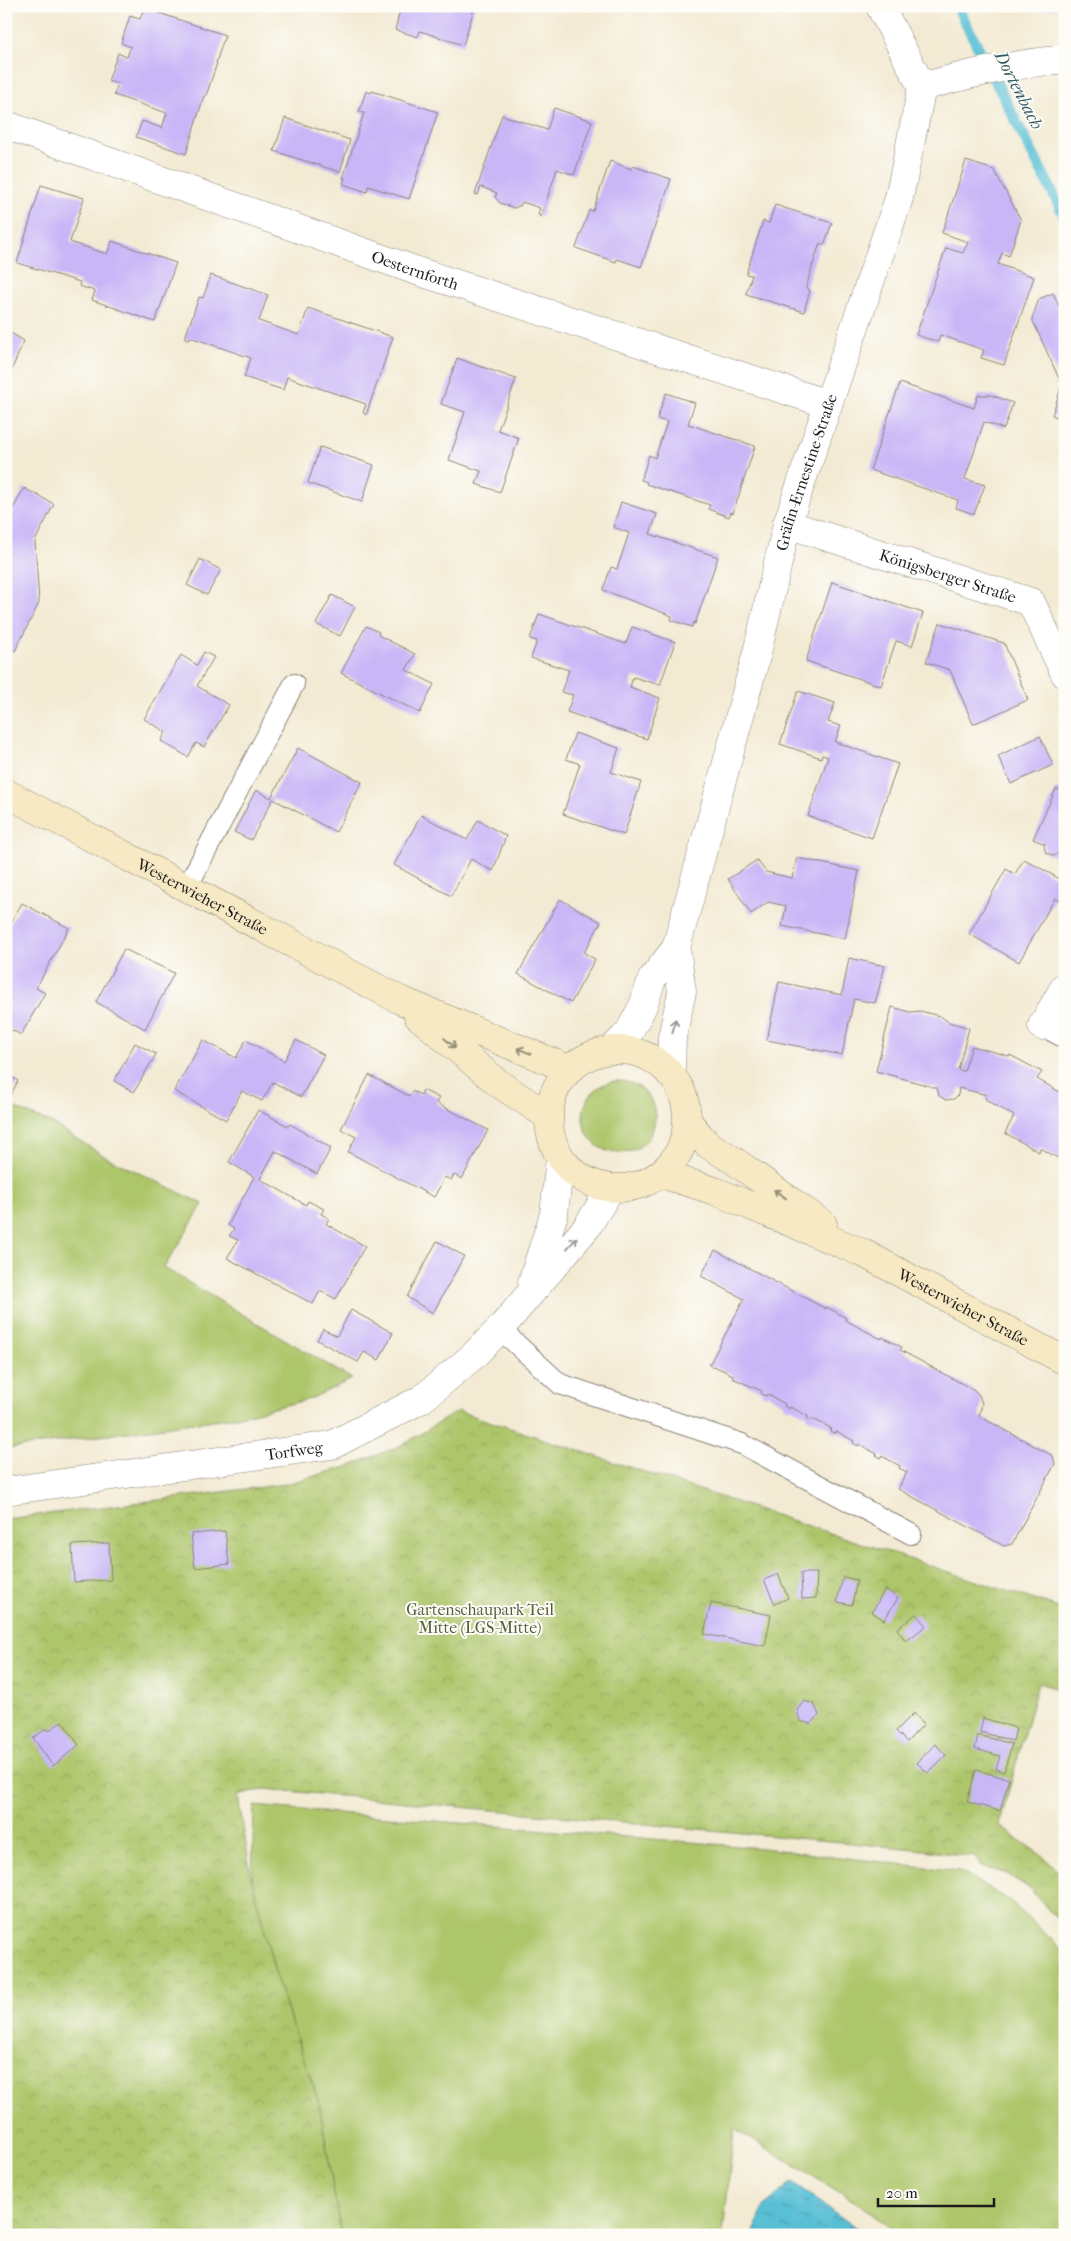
<svg xmlns="http://www.w3.org/2000/svg" width="1071" height="2241" font-family="'IM FELL French Canon',serif">
	<style>
		.grass { fill: #aec66b; stroke: #657144 }
		.park { fill: url(#park-crowns); stroke: #657144 }
		.water { fill: url(#water-ripples); stroke: #3a6e78 }
		.lines { fill: none; stroke-linecap: round; stroke-linejoin: round }
		.stream { stroke: #58bfd5; stroke-width: 11 }
		.building { fill: #c8b6f7 }
		.service-casing { stroke: #888378; stroke-width: 22 }
		.minor-casing { stroke: #888378; stroke-width: 29 }
		.secondary-casing { stroke: #888378; stroke-width: 29 }
		.service { stroke: #fff; stroke-width: 20 }
		.minor { stroke: #fff; stroke-width: 28 }
		.secondary { stroke: #f6e9c3; stroke-width: 28 }
		.oneway { stroke: #999 }
		.oneway2 { stroke: #948d78 }
		.labels { text-anchor: middle; stroke-width: 4; stroke-linejoin: round; paint-order: stroke }
		.street-label { font-size: 16px; fill: #1c1c1c; stroke: #fdfcf7 }
		.park-label { font-size: 16px; fill: #56603c; stroke: #fdfcf7 }
		.water-label { font-size: 18px; font-style: italic; fill: #345d66; stroke: #fdfcf7 }
	</style>
	<defs>
		<pattern id="park-crowns" width="20" height="18" patternUnits="userSpaceOnUse" patternTransform="scale(1.25)"><rect width="20" height="18" fill="#aec66b"/><path d="M2 6a3 3 0 1 1 6 0M12 15a3 3 0 1 1 6 0" fill="none" stroke="#95aa5c"/></pattern>
		<pattern id="water-ripples" width="26" height="14" patternUnits="userSpaceOnUse" patternTransform="scale(1.25)"><rect width="26" height="14" fill="#58bfd5"/><path d="M2 4q2-2 4 0t4 0M15 11q2-2 4 0t4 0" fill="none" stroke="#489aac"/></pattern>
	</defs>
	<rect width="100%" height="100%" fill="#fdfcf7"/>
	<filter id="ink" filterUnits="userSpaceOnUse"><feTurbulence type="fractalNoise" baseFrequency=".02" numOctaves="2"/><feDisplacementMap in="SourceGraphic" scale="10" xChannelSelector="R" yChannelSelector="G"/><feConvolveMatrix kernelMatrix="1 2 1 2 8 2 1 2 1" color-interpolation-filters="sRGB"/></filter>
	<filter id="wash" filterUnits="userSpaceOnUse"><feTurbulence type="fractalNoise" baseFrequency=".0096" numOctaves="4" result="noise"/><feDisplacementMap in="SourceGraphic" scale="20" xChannelSelector="R" yChannelSelector="G"/><feGaussianBlur stdDeviation="1.12" result="paint"/><feColorMatrix in="noise" values="0 0 0 0 0 0 0 0 0 0 0 0 0 0 0 0 0 1.4 0 .05"/><feComposite in="paint" operator="in"/></filter>
	<g filter="url(#wash)">
		<rect width="100%" height="100%" fill="#f3ead3"/>
		<!-- grass -->
		<g class="grass">
			<circle cx="619" cy="1117" r="36"/>
			<polygon points="12,1107 53,1124 106,1157 203,1204 164,1268 352,1379 310,1399 236,1417 6,1449 6,1118"/>
			<polygon points="254,1806 762,1848 959,1871 1009,1900 1065,1952 1065,2235 899,2235 859,2204 734,2129 723,2235 341,2235 319,2103 277,1980 252,1881"/>
		</g>
		<!-- park -->
		<polygon class="park" points="458,1411 1065,1610 1065,1691 1038,1683 999,1826 1044,1857 1065,1878 1065,1924 1054,1916 1029,1888 1007,1874 981,1866 975,1857 915,1849 265,1789 238,1796 252,1881 277,1980 319,2103 341,2235 6,2235 6,1519 286,1484 350,1466 402,1445"/>
		<!-- water -->
		<polygon class="water" points="792,2182 866,2235 753,2235 764,2206"/>
		<g class="lines">
			<!-- stream -->
			<polyline class="stream" points="957,6 1065,217"/>
		</g>
		<g id="blocks">
			<!-- building -->
			<g class="building">
				<polygon points="401,6 475,6 463,45 420,31 418,37 395,30"/>
				<polygon points="1038,6 1060,6 1060,8 1039,9"/>
				<polygon points="1061,6 1065,6 1065,31 1063,31"/>
				<polygon points="144,8 225,35 216,63 217,63 206,96 204,96 186,154 136,137 142,121 162,128 167,113 114,95 118,84 108,81 118,53 127,57 129,51 131,47 121,43 130,16 140,19"/>
				<polygon points="366,91 371,93 372,91 438,112 409,199 368,186 367,192 343,184 345,178 343,178 364,113 359,112"/>
				<polygon points="554,108 592,121 574,175 557,169 541,217 538,215 540,208 522,202 521,205 514,208 500,203 495,197 497,193 481,187 478,195 475,194 502,115 547,130"/>
				<polygon points="285,118 350,140 340,172 274,151"/>
				<polygon points="610,161 631,169 633,166 671,179 641,267 617,259 616,262 576,248 589,210 593,211"/>
				<polygon points="966,161 994,170 1021,220 1009,256 1002,253 998,264 1034,277 1004,365 981,358 984,350 940,335 938,342 916,335 946,248 963,253 968,242 942,233"/>
				<polygon points="41,185 84,198 70,242 107,254 112,241 176,263 155,322 92,300 95,291 79,286 80,282 17,263"/>
				<polygon points="775,205 832,223 824,245 820,243 813,264 806,288 810,290 804,312 746,294 752,275 746,274 755,246 763,221 769,223"/>
				<polygon points="211,275 268,295 259,321 299,335 308,308 393,337 366,415 363,413 366,404 287,377 283,390 244,377 251,358 190,337 189,340 185,338 199,297 203,298"/>
				<polygon points="1053,293 1065,318 1065,420 1052,415 1062,385 1032,319 1039,299"/>
				<polygon points="6,330 24,341 8,378 6,377"/>
				<polygon points="457,358 516,379 498,430 519,438 500,492 476,484 481,471 449,460 465,412 441,404"/>
				<polygon points="900,383 974,408 978,395 991,395 1013,403 1004,429 984,422 965,479 985,485 974,514 956,508 958,500 870,470"/>
				<polygon points="666,393 695,403 688,424 755,446 733,513 731,512 729,517 708,509 710,505 646,484 647,482 641,480 649,455 655,458 667,422 657,419"/>
				<polygon points="320,447 374,465 362,502 308,483"/>
				<polygon points="24,488 54,504 35,541 39,603 15,651 6,647 6,522"/>
				<polygon points="621,502 657,514 650,534 718,557 695,624 694,622 692,627 671,620 672,616 603,590 611,567 617,569 629,533 613,527"/>
				<polygon points="200,559 221,570 207,595 187,585"/>
				<polygon points="832,582 923,613 912,646 896,641 881,686 806,661"/>
				<polygon points="332,595 355,607 340,636 316,624"/>
				<polygon points="539,614 626,644 632,627 675,642 660,685 633,677 630,687 660,698 647,739 567,712 573,695 561,692 569,670 531,658 537,641 530,639"/>
				<polygon points="940,623 1004,643 1028,700 973,724 950,670 926,662"/>
				<polygon points="366,626 379,632 378,635 415,654 406,670 434,684 420,713 341,673"/>
				<polygon points="204,652 214,657 197,686 229,705 204,747 196,743 188,757 161,741 166,732 144,719 181,655 197,665"/>
				<polygon points="798,691 835,703 828,722 841,726 835,742 898,764 872,838 808,816 828,757 822,755 821,758 780,744"/>
				<polygon points="575,733 619,748 611,772 641,782 624,835 563,814 580,764 566,759"/>
				<polygon points="1040,736 1053,765 1011,784 998,756"/>
				<polygon points="298,748 362,782 336,832 273,799 251,840 234,832 256,790 271,798"/>
				<polygon points="1065,784 1065,854 1061,852 1054,856 1046,853 1044,847 1045,844 1033,839 1056,789 1062,790"/>
				<polygon points="421,815 467,840 478,820 506,836 493,871 471,859 451,896 394,865"/>
				<polygon points="797,858 859,871 845,939 782,926 786,906 768,902 751,914 728,879 757,860 766,872 792,878"/>
				<polygon points="1024,859 1065,882 1065,893 1060,901 1055,898 1019,962 969,934 1006,869 1015,874"/>
				<polygon points="560,899 601,922 584,953 595,959 571,1003 518,974"/>
				<polygon points="22,903 69,928 36,988 45,993 21,1035 6,1027 6,931"/>
				<polygon points="124,949 174,973 145,1029 96,1002"/>
				<polygon points="849,958 885,966 875,1003 854,999 842,1055 767,1040 779,982 842,995"/>
				<polygon points="892,1007 910,1012 920,1011 940,1016 949,1022 969,1028 958,1070 964,1071 972,1046 1009,1056 1010,1055 1042,1072 1037,1079 1065,1095 1065,1162 1040,1148 1039,1152 1005,1133 1014,1116 985,1099 987,1095 959,1088 958,1095 954,1099 946,1100 939,1096 937,1088 876,1071"/>
				<polygon points="203,1040 236,1058 246,1040 284,1061 296,1040 324,1055 301,1097 273,1082 262,1101 242,1091 226,1120 174,1091"/>
				<polygon points="135,1043 156,1054 134,1092 114,1081"/>
				<polygon points="6,1074 18,1081 6,1103"/>
				<polygon points="369,1075 409,1096 412,1091 421,1095 423,1090 439,1098 436,1103 488,1130 462,1179 454,1175 451,1180 445,1177 434,1197 348,1152 356,1137 341,1129"/>
				<polygon points="258,1110 288,1126 290,1124 331,1148 317,1174 275,1151 260,1179 306,1205 308,1201 324,1209 321,1214 329,1218 326,1224 365,1246 336,1299 320,1291 313,1304 227,1258 238,1240 229,1236 234,1229 228,1225 254,1177 229,1162"/>
				<polygon points="437,1241 464,1256 433,1313 407,1297"/>
				<polygon points="715,1250 826,1309 827,1307 846,1318 845,1320 881,1339 882,1337 902,1347 900,1350 974,1390 979,1395 982,1404 979,1416 1053,1456 1055,1464 1012,1544 1004,1546 898,1489 907,1472 899,1468 900,1466 882,1456 881,1458 876,1455 877,1454 859,1444 858,1446 853,1443 854,1441 836,1431 835,1434 830,1431 831,1428 813,1419 812,1421 807,1418 808,1416 790,1407 789,1409 784,1406 785,1404 767,1394 766,1396 761,1394 762,1391 732,1378 733,1375 714,1366 713,1368 709,1365 744,1299 701,1276"/>
				<polygon points="351,1310 393,1333 379,1360 364,1352 358,1362 317,1340 323,1329 337,1336"/>
				<polygon points="225,1531 229,1564 195,1568 191,1534"/>
				<polygon points="109,1543 111,1580 74,1582 72,1545"/>
				<polygon points="801,1573 817,1573 816,1598 802,1599"/>
				<polygon points="778,1574 788,1598 775,1604 764,1580"/>
				<polygon points="843,1577 857,1580 852,1605 837,1602"/>
				<polygon points="885,1589 898,1598 884,1620 872,1612"/>
				<polygon points="711,1603 771,1615 765,1646 704,1634"/>
				<polygon points="916,1614 926,1626 906,1641 897,1629"/>
				<polygon points="804,1701 814,1704 819,1715 811,1724 800,1721 797,1710"/>
				<polygon points="914,1713 924,1724 907,1742 896,1731"/>
				<polygon points="983,1718 1016,1728 1013,1741 980,1732"/>
				<polygon points="62,1721 79,1745 53,1766 33,1738 47,1728 49,1731"/>
				<polygon points="978,1735 1012,1744 1004,1772 996,1769 1000,1756 975,1749"/>
				<polygon points="935,1744 946,1755 928,1773 917,1763"/>
				<polygon points="976,1770 1009,1779 1000,1811 967,1802"/>
			</g>
		</g>
	</g>
	<g filter="url(#ink)">
		<use href="#blocks" fill-opacity="0" stroke="#888378" stroke-width="1"/>
		<g class="lines">
			<defs>
				<g id="service">
					<polyline points="186,889 294,684"/>
					<polyline points="1042,1026 1065,1038"/>
					<polyline points="500,1329 560,1384 742,1444 911,1534"/>
				</g>
				<g id="minor">
					<path d="M922 87C969 73 1016 64 1065 59"/>
					<path id="s1" d="M6 125 417 271 828 404"/>
					<path id="s2" d="M787 524 1031 602 1065 674"/>
					<polyline points="1042,1026 1065,986"/>
					<path id="s3" d="M613 1049 629 1032 643 1006 652 979 676 948 757 653 787 524 899 198 922 87 880 6"/>
					<polyline points="671,1075 672,1037 682,992 676,948"/>
					<polyline points="532,1282 554,1214 560,1158"/>
					<path id="s4" d="M6 1491 332 1445 422 1399 472 1357 500 1329 587 1227 611 1188"/>
				</g>
				<g id="secondary">
					<path id="s5" d="M6 793 400 1000 569 1069"/>
					<polyline points="418,1016 498,1083 548,1116"/>
					<circle cx="618" cy="1119" r="69"/>
					<polyline points="689,1123 707,1144 733,1160 823,1224"/>
					<path id="s6" d="M661 1174 715 1191 863 1253 1065 1361"/>
				</g>
			</defs>
			<!-- service casing -->
			<use href="#service" class="service-casing"/>
			<!-- minor casing -->
			<use href="#minor" class="minor-casing"/>
			<!-- secondary casing -->
			<use href="#secondary" class="secondary-casing"/>
			<!-- service -->
			<use href="#service" class="service"/>
			<!-- minor -->
			<use href="#minor" class="minor"/>
			<!-- secondary -->
			<use href="#secondary" class="secondary"/>
		</g>
		<!-- one-way arrows -->
		<defs><path id="oneway-shaft" d="M-6 0H5M1.5-3L5.5 0L1.5 3" fill="none" stroke-width="1.6" stroke-linecap="round" stroke-linejoin="round" transform="scale(1.25)"/></defs>
		<g class="oneway">
			<use href="#oneway-shaft" transform="translate(674 1026) rotate(-77)"/>
			<use href="#oneway-shaft" transform="translate(572 1243) rotate(-49)"/>
		</g>
		<g class="oneway2">
			<use href="#oneway-shaft" transform="translate(450 1043) rotate(40)"/>
			<use href="#oneway-shaft" transform="translate(524 1051) rotate(-158)"/>
			<use href="#oneway-shaft" transform="translate(780 1194) rotate(-144)"/>
		</g>
	</g>
	<g class="labels">
		<!-- street labels -->
		<g class="street-label">
			<text dy="6" stroke="none"><textPath href="#s1" startOffset="434">Oesternforth</textPath></text>
			<text dy="6" stroke="none"><textPath href="#s3" startOffset="614">Gräfin-Ernestine-Straße</textPath></text>
			<text dy="6" stroke="none"><textPath href="#s2" startOffset="169">Königsberger Straße</textPath></text>
			<text dy="6" stroke="none"><textPath href="#s5" startOffset="222">Westerwieher Straße</textPath></text>
			<text dy="6" stroke="none"><textPath href="#s6" startOffset="331">Westerwieher Straße</textPath></text>
			<text dy="6" stroke="none"><textPath href="#s4" startOffset="291">Torfweg</textPath></text>
		</g>
		<!-- park labels -->
		<g class="park-label">
			<text x="480" y="1615">Gartenschaupark Teil<tspan x="480" dy="18">Mitte (LGS-Mitte)</tspan></text>
		</g>
		<!-- water labels -->
		<g class="water-label">
			<text transform="translate(1019 90) rotate(63)" y="6">Dortenbach</text>
		</g>
	</g>
	<!-- margin -->
	<rect width="1071" height="2241" fill="none" stroke="#fdfcf7" stroke-width="25"/>
	<!-- scale -->
	<path d="M878 2198v8h116v-8" fill="none" stroke="#1c1c1c" stroke-width="2.5"/>
	<text x="886" y="2198" font-size="15" fill="#1c1c1c" stroke="#fdfcf7" stroke-width="4" paint-order="stroke">20 m</text>
</svg>
